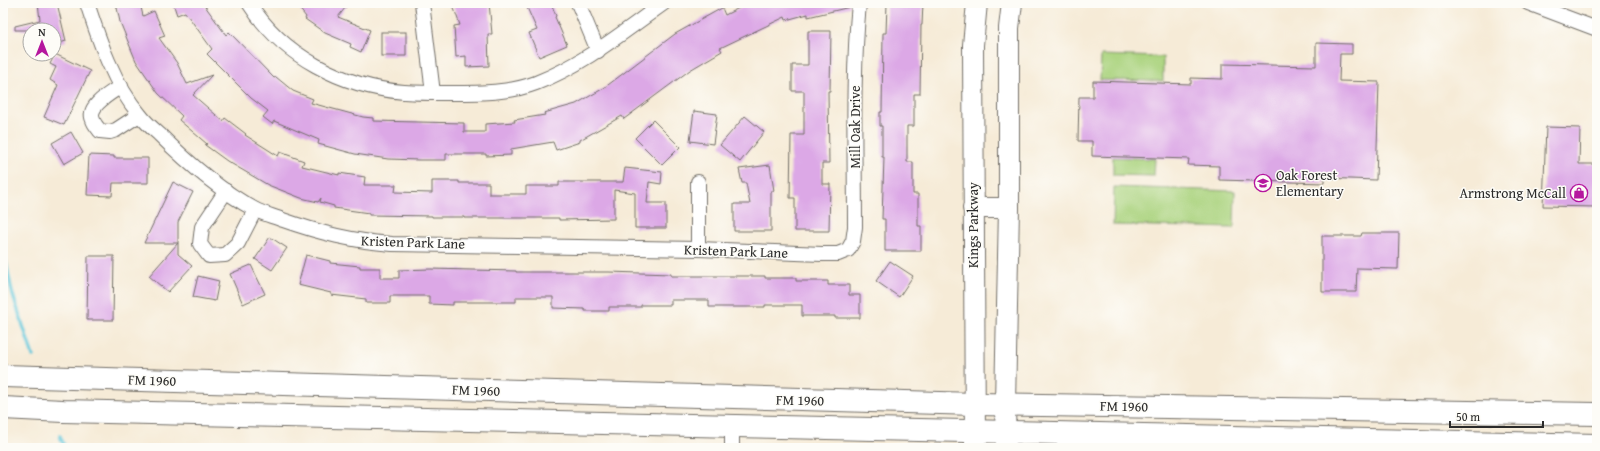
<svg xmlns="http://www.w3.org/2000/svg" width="1600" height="451" font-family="'Gentium Book Plus',serif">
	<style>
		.green { fill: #aad37e; stroke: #6a7f54 }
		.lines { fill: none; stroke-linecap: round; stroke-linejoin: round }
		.stream { stroke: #5dc6d9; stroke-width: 3.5 }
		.building { fill: #dca8e6 }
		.street-casing { stroke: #726e67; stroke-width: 16 }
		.secondary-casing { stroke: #726e67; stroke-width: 22 }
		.primary-casing { stroke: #726e67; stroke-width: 24 }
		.street { stroke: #fff; stroke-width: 14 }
		.secondary { stroke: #fff; stroke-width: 20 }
		.primary { stroke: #fff; stroke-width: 22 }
		.labels { text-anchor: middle; stroke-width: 3; stroke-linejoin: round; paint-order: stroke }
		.street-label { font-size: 14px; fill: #2b2b2b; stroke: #fdfcf7 }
		.poi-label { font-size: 14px; fill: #2b2b2b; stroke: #fdfcf7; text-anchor: start }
	</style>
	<rect width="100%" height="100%" fill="#fdfcf7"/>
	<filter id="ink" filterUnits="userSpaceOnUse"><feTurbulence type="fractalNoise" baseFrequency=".025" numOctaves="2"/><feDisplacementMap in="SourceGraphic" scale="8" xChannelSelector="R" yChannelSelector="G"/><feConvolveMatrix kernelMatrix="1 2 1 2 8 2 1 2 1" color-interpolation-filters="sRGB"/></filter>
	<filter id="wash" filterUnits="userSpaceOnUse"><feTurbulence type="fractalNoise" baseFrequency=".012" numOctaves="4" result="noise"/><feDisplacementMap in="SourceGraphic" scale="16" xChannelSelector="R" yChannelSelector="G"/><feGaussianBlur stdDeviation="0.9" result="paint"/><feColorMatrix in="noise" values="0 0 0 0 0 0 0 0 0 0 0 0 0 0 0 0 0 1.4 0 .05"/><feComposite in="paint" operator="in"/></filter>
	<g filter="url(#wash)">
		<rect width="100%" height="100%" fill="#f6ebd7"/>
		<!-- green -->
		<g class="green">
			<polygon points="1101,55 1163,57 1163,81 1100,80"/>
			<polygon points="1113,157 1155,159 1154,176 1113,175"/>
			<polygon points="1114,187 1235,191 1234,228 1113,225"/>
		</g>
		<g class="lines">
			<!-- stream -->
			<g class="stream">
				<polyline points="3,247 12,292 33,356"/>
				<polyline points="60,436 65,448"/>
			</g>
		</g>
		<g id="blocks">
			<!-- building -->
			<g class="building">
				<polygon points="38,3 57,3 66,41 54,45 54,30 15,30 15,26 40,20"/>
				<polygon points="116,3 140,3 143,16 154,11 165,36 159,38 177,63 187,84 212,75 193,95 223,121 225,118 246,134 245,135 278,156 280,152 304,161 302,166 339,175 339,173 365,177 364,185 396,185 395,192 432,193 432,181 459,181 459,183 489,183 489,194 526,194 526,186 559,186 559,182 623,182 625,168 662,172 661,184 649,182 647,203 666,203 666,228 635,228 635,193 614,190 614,219 559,220 559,218 464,218 464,217 432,217 432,216 369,215 369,213 334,208 334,206 320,202 321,198 318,202 301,198 268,185 227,161 205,145 207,144 179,120 182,116 158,93 136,61 120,22"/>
				<polygon points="173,3 206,3 207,6 205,6 226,35 229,32 274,78 276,77 293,91 313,99 311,103 363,117 373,118 373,121 464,123 464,132 485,132 485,124 515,122 514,120 545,115 544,113 576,104 604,88 675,34 722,8 725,15 745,5 744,3 850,4 850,7 808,17 808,14 786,20 785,17 720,48 722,51 690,70 624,119 622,116 580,140 580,142 556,150 553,142 511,149 511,155 486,156 486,154 446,154 446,160 419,160 388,159 355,154 318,144 319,140 274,121 272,124 263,117 268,111 251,98 207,54 212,49 185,12 177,15"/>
				<polygon points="295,3 349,3 338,17 370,30 361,52 350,47 351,44 325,33 305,19 306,17"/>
				<polygon points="452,3 489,3 492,34 488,34 489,66 466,67 466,56 456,57 454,26 460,25"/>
				<polygon points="525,3 551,3 556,16 555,17 567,45 539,57 529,33 537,30"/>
				<polygon points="887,3 923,3 922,25 921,25 920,94 914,94 914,126 907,126 907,162 913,162 913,194 918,194 918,226 921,226 921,251 885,251 885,219 882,219 884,157 882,157 882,126 880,126 880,112 882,112 883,33 886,33"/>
				<polygon points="808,31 831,31 830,91 828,91 829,163 822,163 822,184 830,184 829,231 795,231 795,198 790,198 791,135 804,135 804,91 792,91 792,65 808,65"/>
				<rect x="381" y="32" width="25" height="24"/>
				<polygon points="1316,43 1352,44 1352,54 1340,54 1339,81 1379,82 1376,180 1324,178 1324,183 1219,180 1219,166 1188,165 1189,159 1092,156 1092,141 1078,141 1079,97 1093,97 1093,81 1191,84 1191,78 1222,79 1222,64 1316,66"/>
				<polygon points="55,54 90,71 64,125 44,117 58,85 50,80 56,67 50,64"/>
				<polygon points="694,111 717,114 713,144 690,141"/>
				<polygon points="745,116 764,132 740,162 720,145"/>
				<polygon points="653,120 680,147 662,165 635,138"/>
				<polygon points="1546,127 1580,128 1579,164 1597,164 1597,207 1543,206"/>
				<polygon points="71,132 83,153 64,164 52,143"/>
				<polygon points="89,155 114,156 114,158 148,158 148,183 113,183 112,196 87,195"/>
				<polygon points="770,165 774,191 771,191 771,231 734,231 734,204 750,204 746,183 742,183 739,169"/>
				<polygon points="173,182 193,192 178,222 178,254 192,266 168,292 149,276 178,243 144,243"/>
				<polygon points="1362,233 1399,233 1398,269 1357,268 1356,292 1322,292 1322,236 1361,236"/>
				<polygon points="270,237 287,248 272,270 255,259"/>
				<polygon points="306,255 330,261 330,263 360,266 360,268 380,268 380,278 399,278 399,270 430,269 516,271 516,272 609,272 671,274 671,276 765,276 765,278 796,278 796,281 828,281 828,285 849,285 849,295 860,295 860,318 835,318 835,316 802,316 802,305 765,305 765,307 709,307 709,300 671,300 671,305 641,305 641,307 609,307 609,311 585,311 585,309 553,308 553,297 516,297 516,302 453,302 453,305 429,304 429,296 390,296 390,303 366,303 366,299 331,295 331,293 298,285"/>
				<polygon points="88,256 114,256 113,320 87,320"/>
				<polygon points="890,261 913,276 899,297 876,281"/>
				<polygon points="251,265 265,294 243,304 230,274"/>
				<polygon points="198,276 219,281 215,301 193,297"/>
			</g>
		</g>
	</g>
	<g filter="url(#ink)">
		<use href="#blocks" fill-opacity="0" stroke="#726e67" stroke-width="1"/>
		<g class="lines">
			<defs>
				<g id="street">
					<path d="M87 3C99 40 114 85 140 115 145 122 152 128 159 134 187 162 219 190 254 209 263 214 273 216 283 220 320 233 352 241 392 244L698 249 822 254H838L848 250 853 241 855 227C855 152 852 77 859 3"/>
					<path d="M249 3C282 56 343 87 404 92 420 93 436 93 452 93 480 93 510 93 536 83 583 65 623 32 664 3"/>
					<polyline points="422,3 433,93"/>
					<polyline points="578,3 598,51"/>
					<polyline points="1528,3 1597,29"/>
					<path d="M121 86C111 93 86 106 93 120 94 124 98 128 100 131L110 132 116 130 139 115"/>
					<polyline points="698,182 698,249"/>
					<polyline points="226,191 202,227 200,244 209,256 225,255 238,243 255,210"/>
					<polyline points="732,426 732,448"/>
				</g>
				<g id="secondary">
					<polyline points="973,208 1009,208"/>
					<polyline points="975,448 973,45 977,3"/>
					<polyline points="1006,448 1005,404 1009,208 1009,28 1012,3"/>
				</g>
				<g id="primary">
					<polyline points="3,376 975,404 1597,414"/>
					<polyline points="3,408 63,411 1597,445"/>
				</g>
			</defs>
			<!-- street casing -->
			<use href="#street" class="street-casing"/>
			<!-- secondary casing -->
			<use href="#secondary" class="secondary-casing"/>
			<!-- primary casing -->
			<use href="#primary" class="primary-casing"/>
			<!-- street -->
			<use href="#street" class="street"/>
			<!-- secondary -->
			<use href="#secondary" class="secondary"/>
			<!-- primary -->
			<use href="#primary" class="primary"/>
		</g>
	</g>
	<!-- icons -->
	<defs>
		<symbol id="school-ring" viewBox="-11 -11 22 22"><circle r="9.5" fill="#fdfcf7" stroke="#b5179e" stroke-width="1.5"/><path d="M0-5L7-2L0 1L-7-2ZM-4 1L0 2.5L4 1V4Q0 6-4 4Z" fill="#b5179e"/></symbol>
		<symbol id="shop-ring" viewBox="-11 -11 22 22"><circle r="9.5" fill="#fdfcf7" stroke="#b5179e" stroke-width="1.5"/><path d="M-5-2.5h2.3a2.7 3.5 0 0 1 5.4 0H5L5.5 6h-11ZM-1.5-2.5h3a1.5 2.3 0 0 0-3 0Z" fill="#b5179e"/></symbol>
	</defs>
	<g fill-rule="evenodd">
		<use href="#school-ring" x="1253" y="173" width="20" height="20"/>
		<use href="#shop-ring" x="1569" y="183" width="20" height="20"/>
	</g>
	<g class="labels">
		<!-- street labels -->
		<g class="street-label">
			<text transform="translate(855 127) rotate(-90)" y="5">Mill Oak Drive</text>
			<text transform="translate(973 225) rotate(-90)" y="5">Kings Parkway</text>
			<text transform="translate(413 242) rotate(2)" y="5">Kristen Park Lane</text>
			<text transform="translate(736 251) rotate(2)" y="5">Kristen Park Lane</text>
			<text transform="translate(152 380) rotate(2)" y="5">FM 1960</text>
			<text transform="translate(476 390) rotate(2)" y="5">FM 1960</text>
			<text transform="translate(800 400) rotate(1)" y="5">FM 1960</text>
			<text transform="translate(1124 406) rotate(1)" y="5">FM 1960</text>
		</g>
		<!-- poi labels -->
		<g class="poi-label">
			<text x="1276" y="180">Oak Forest<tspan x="1276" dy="16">Elementary</tspan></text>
			<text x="1566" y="198" text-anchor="end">Armstrong McCall</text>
		</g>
	</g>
	<!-- margin -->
	<rect width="1600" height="451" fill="none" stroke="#fdfcf7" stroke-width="16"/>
	<!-- north arrow -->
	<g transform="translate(42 42)"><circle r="19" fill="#fdfcf7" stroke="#a9a8a5"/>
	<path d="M0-3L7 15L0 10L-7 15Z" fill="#b5179e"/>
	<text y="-6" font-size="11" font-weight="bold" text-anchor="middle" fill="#2b2b2b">N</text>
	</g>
	<!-- scale -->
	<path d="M1450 421v6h93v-6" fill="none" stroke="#2b2b2b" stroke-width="2"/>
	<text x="1456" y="421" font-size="12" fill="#2b2b2b" stroke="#fdfcf7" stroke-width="3" paint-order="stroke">50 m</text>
</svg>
